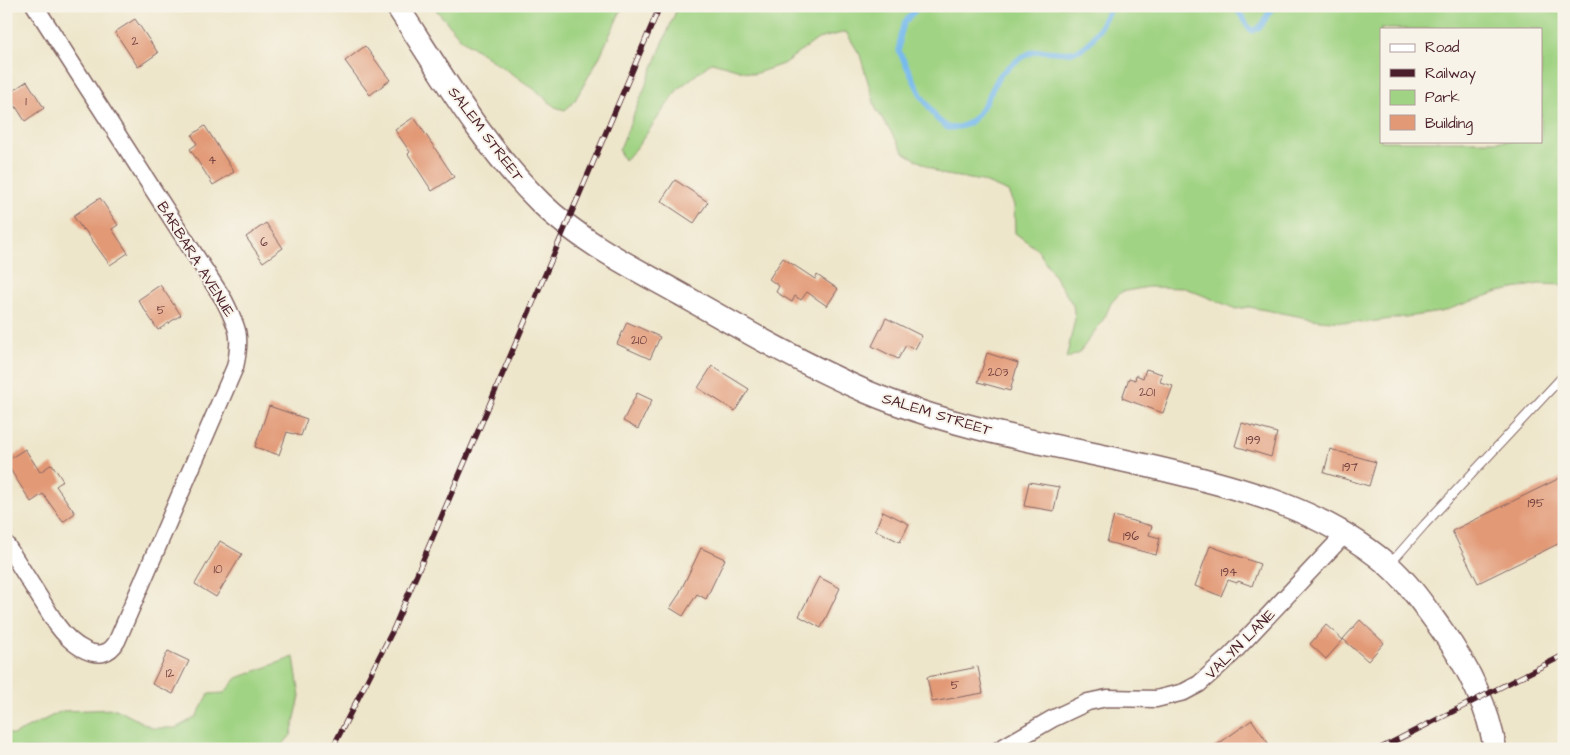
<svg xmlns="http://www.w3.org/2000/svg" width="1570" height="755" font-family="'Architects Daughter',sans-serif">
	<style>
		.green { fill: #a0d383; stroke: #757957; fill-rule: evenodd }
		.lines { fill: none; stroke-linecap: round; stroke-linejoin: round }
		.stream { stroke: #77baed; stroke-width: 5.5 }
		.building { fill: #e29976 }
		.lane-casing { stroke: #836563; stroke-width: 10 }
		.street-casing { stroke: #836563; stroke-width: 19 }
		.secondary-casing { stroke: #836563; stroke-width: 25 }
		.lane { stroke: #fff; stroke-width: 8 }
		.street { stroke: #fff; stroke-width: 16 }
		.secondary { stroke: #fff; stroke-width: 22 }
		.rail-casing { stroke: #4a1f2b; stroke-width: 5.5 }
		.rail { stroke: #f7f3e8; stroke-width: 4; stroke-dasharray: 11; stroke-linecap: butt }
		.labels { text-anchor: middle; stroke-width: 4; stroke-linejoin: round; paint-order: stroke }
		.number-label { font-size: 12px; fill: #703e3e }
		.street-label { font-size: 15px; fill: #4a1f2b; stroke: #f7f3e8 }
	</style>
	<rect width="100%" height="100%" fill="#f7f3e8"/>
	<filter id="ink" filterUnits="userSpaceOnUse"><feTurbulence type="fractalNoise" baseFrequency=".02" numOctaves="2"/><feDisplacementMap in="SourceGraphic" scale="10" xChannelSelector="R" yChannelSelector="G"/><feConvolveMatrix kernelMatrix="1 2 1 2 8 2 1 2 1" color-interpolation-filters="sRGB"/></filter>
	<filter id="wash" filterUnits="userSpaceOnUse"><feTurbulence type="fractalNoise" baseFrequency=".0096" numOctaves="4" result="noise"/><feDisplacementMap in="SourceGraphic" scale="20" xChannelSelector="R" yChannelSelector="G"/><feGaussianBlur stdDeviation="1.12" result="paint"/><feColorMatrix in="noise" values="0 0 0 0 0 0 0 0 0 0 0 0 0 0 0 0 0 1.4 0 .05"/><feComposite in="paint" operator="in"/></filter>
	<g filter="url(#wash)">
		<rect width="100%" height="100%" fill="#eee6cb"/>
		<!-- green -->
		<g class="green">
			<polygon points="433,6 623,6 600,56 574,102 565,110 555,107 537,91 462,40"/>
			<path d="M678 6H1564V285L1539 284 1498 292 1441 312 1362 323 1319 320 1249 307 1236 309 1185 288 1148 287 1121 292 1111 303 1105 317 1079 353 1066 359 1075 319 1073 305 1037 249 1015 233 1014 205 1008 192 982 181 941 174 905 153 876 109 860 55 846 32 818 39 783 64 754 74 712 62 678 89 635 150 624 160 619 151ZM1381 29H1541V141H1381Z"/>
			<polygon points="294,657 300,696 291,735 279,749 6,749 6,732 13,735 62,711 116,709 153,728 176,728 196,717 209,694 224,693 237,678"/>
		</g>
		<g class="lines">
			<!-- stream -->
			<g class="stream">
				<path d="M919 6 904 23 900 37 899 51 921 95 937 119 948 128C974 129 982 109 993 88 996 83 998 76 1003 72 1011 65 1027 51 1039 51 1053 50 1071 57 1084 47 1097 38 1103 19 1112 6"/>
				<polyline points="1235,6 1249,28 1253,31 1261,26 1273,6"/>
			</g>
		</g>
		<g id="blocks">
			<!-- building -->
			<g class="building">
				<polygon points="135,19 158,53 138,67 115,32"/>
				<polygon points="365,46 390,80 370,95 345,61"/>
				<polygon points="27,81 44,108 25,121 8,94"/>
				<polygon points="414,117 454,177 432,191 408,154 410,152 395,130"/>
				<polygon points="205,126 234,172 213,185 190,149 197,144 192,135"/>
				<polygon points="675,180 708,202 694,223 661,201"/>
				<polygon points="100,198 118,225 112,229 128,253 110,265 84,229 83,230 73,216"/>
				<polygon points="266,223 283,248 263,262 246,237"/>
				<polygon points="783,258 815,279 817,275 838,289 827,306 807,292 801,300 795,296 792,302 776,292 779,286 769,279"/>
				<polygon points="160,285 181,315 158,330 138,300"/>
				<polygon points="886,318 922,336 915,349 906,345 898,359 872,346"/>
				<polygon points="627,322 660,337 650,359 617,344"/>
				<polygon points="987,353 1018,363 1010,391 978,382"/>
				<polygon points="712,366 749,389 735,411 698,388"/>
				<polygon points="1146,369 1162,374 1160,382 1173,386 1163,413 1122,398 1129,378 1135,380 1136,375 1143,378"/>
				<polygon points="637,393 652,400 638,429 623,421"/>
				<polygon points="269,406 307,419 301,436 287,432 279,455 255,447"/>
				<polygon points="1242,423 1277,433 1271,457 1235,446"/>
				<polygon points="25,449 40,472 52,464 63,481 56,486 75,513 63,522 43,494 31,502 6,463 6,461"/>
				<polygon points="1330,449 1376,462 1369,486 1324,473"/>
				<polygon points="1564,476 1564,541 1478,583 1452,531"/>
				<polygon points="1029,482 1059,487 1054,511 1024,506"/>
				<polygon points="883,511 909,524 900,542 875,530"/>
				<polygon points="1114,516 1152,526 1149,535 1160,538 1156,555 1107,542"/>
				<polygon points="220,541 242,554 216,597 195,584"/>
				<polygon points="1210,546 1260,564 1252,586 1238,581 1237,583 1228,580 1221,596 1195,586"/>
				<polygon points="701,548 725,559 706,599 697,594 683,616 670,608 678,596"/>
				<polygon points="819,577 840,588 821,628 799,616"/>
				<polygon points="1360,620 1384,643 1368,661 1343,639"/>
				<polygon points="1326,625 1343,640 1326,659 1310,644"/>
				<polygon points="168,651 189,661 173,694 152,684"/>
				<polygon points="978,667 983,693 932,702 927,677"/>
				<polygon points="1252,720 1272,749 1211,749"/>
			</g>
		</g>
	</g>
	<g filter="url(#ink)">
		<use href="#blocks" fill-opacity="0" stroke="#836563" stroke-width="1"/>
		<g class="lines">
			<defs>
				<polyline id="lane" points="1390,564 1425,524 1564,375"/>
				<g id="street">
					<path d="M6 544 57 625C69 642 101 670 117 641L235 367C242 336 238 328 224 300L35 6"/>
					<polyline points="1000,749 1052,719 1088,702 1107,698 1156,699 1184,692 1199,684 1231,655 1345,534"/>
				</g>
				<path id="secondary" d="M397 6C442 75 483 146 541 203 581 242 634 268 682 295 742 329 803 364 867 392 962 432 1065 446 1165 470 1245 489 1323 510 1387 564 1409 583 1425 607 1441 629 1467 665 1488 705 1495 749"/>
			</defs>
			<!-- lane casing -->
			<use href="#lane" class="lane-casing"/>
			<!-- street casing -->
			<use href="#street" class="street-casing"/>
			<!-- secondary casing -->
			<use href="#secondary" class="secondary-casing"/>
			<!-- lane -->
			<use href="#lane" class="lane"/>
			<!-- street -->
			<use href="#street" class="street"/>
			<!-- secondary -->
			<use href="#secondary" class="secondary"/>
			<defs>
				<g id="rail">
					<polyline points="332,749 393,630 660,6"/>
					<polyline points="1379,749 1564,655"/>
				</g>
			</defs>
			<!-- rail casing -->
			<use href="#rail" class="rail-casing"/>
			<!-- rail -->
			<use href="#rail" class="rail"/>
		</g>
	</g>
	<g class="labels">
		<!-- number labels -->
		<g class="number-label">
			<text x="135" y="45">2</text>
			<text x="26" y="105">1</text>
			<text x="212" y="164">4</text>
			<text x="264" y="246">6</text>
			<text x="161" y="314">5</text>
			<text x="639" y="344">210</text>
			<text x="998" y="376">203</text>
			<text x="1147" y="396">201</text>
			<text x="1253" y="444">199</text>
			<text x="1350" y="471">197</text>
			<text x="1536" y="507">195</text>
			<text x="1131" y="540">196</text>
			<text x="218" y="573">10</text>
			<text x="1229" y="576">194</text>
			<text x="170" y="677">12</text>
			<text x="955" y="689">5</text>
		</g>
		<!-- street labels -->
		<g class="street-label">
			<text transform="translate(486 134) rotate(53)" y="5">SALEM STREET</text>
			<text transform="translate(196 259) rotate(58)" y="5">BARBARA AVENUE</text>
			<text transform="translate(937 414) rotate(17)" y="5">SALEM STREET</text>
			<text transform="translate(1240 644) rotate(-45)" y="5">VALYN LANE</text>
		</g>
	</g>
	<!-- margin -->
	<rect width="1570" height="755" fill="none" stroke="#f7f3e8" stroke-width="25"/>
	<!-- legend -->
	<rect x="1380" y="28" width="162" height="115" fill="#f7f3e8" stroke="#b29e9c"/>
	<rect x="1390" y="44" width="25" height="8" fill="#ffffff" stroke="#b29e9c"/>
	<text x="1425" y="52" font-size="15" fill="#4a1f2b">Road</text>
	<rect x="1390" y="69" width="25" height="8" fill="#4a1f2b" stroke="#b29e9c"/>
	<text x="1425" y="78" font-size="15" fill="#4a1f2b">Railway</text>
	<rect x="1390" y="90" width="25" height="15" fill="#a0d383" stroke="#b29e9c"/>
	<text x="1425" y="102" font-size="15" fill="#4a1f2b">Park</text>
	<rect x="1390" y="115" width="25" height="15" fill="#e29976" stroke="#b29e9c"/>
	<text x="1425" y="128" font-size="15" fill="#4a1f2b">Building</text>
</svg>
